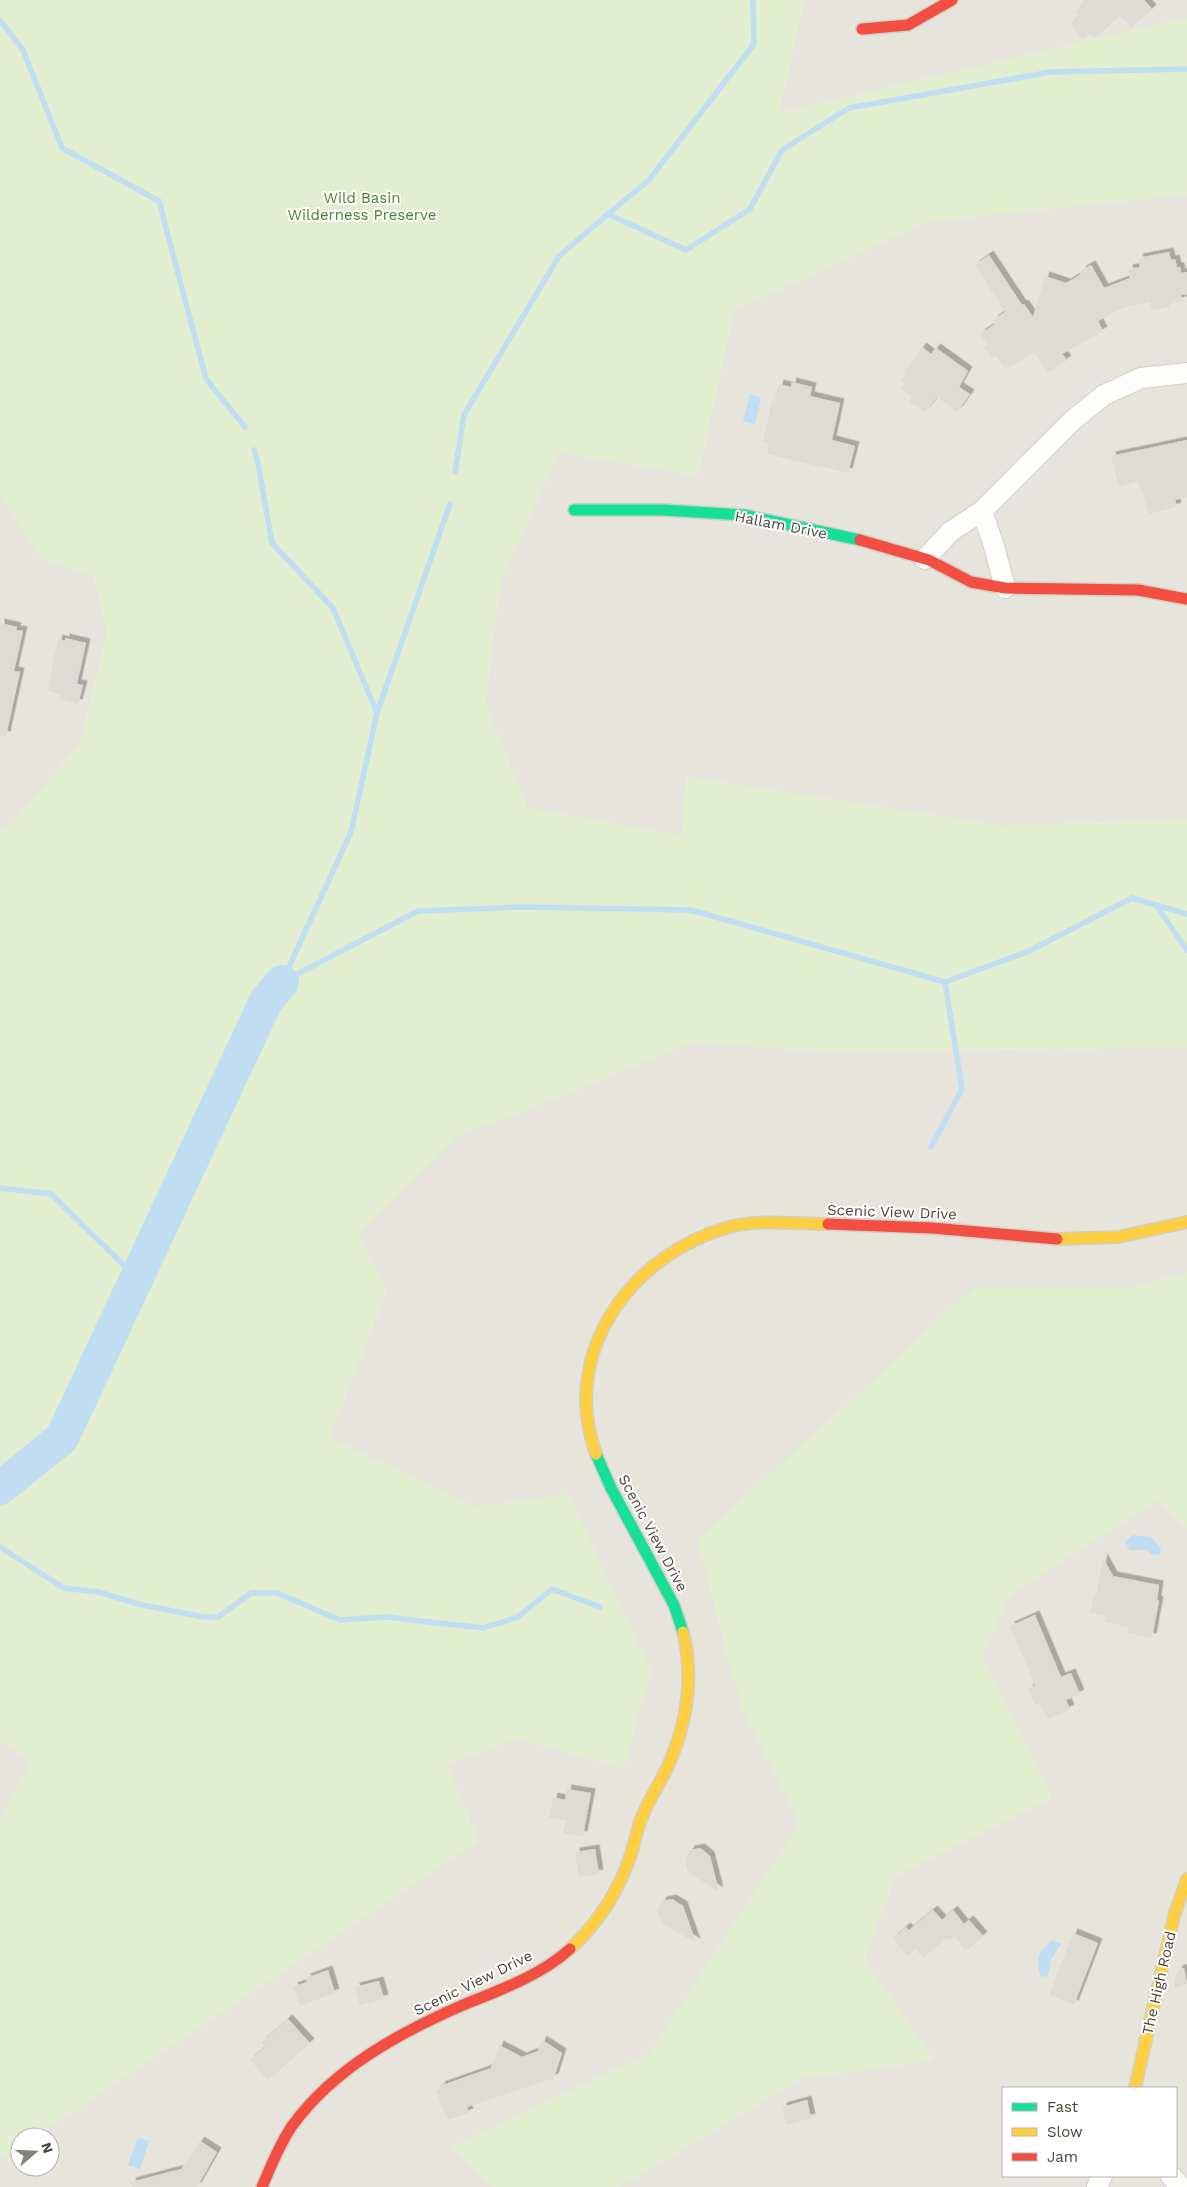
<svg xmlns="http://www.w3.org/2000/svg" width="1187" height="2187" font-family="'Work Sans',sans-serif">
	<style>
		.residential { fill: #e7e4dc; fill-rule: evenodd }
		.green { fill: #e1eecf }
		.water { fill: #c0ddf1 }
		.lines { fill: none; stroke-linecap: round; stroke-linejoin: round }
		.stream { stroke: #c0ddf1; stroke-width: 5.5 }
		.river { stroke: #c0ddf1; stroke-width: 34 }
		.building { fill: #dedbd6; filter: url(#shadow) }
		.street-casing { stroke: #d2d0cb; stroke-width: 22 }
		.fast-casing { stroke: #d3cfc5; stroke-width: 14 }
		.slow-casing { stroke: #d3cfc5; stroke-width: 14 }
		.jam-casing { stroke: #d3cfc5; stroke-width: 14 }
		.street { stroke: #fdfdfc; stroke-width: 20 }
		.fast { stroke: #16e098; stroke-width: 11 }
		.slow { stroke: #ffcf43; stroke-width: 11 }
		.jam { stroke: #f24e42; stroke-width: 11 }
		.labels { text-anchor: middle; stroke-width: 4; stroke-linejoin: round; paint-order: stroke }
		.park-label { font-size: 15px; fill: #4a7f2a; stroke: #fff }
		.street-label { font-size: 15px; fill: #4b4439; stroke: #fff }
	</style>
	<defs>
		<filter id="shadow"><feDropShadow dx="4.5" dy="-4.5" stdDeviation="0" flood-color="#0004"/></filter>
	</defs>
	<rect width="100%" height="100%" fill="#f4f2ee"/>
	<!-- residential -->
	<g class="residential">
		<polygon points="804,0 1187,0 1187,18 779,113"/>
		<polygon points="1187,194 1187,819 1002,826 687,777 682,836 527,808 485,704 500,582 559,452 698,475 734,310 929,221"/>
		<polygon points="0,494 41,558 93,576 107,632 81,742 9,829 0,831"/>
		<polygon points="692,1042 837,1052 1187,1047 1187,1273 1132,1288 974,1289 741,1706 801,1823 650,2053 453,2147 494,2187 0,2187 0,2160 20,2147 20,2167 50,2167 50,2137 35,2137 478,1841 447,1765 517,1738 623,1768 569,1495 475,1507 329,1438 386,1292 358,1234 461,1133 515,1115"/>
		<path d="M1157 1500 1187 1527V2187H619L802 2078 934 2060 864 1960 895 1876 1051 1798 981 1658 1009 1595ZM1003 2088H1176V2176H1003Z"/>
		<polygon points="0,1740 32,1761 0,1819"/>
	</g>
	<!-- green -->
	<g class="green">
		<polygon points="0,0 804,0 779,113 1187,18 1187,194 929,221 734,310 698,475 559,452 500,582 485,704 527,808 682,836 686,777 1002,826 1187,819 1187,1047 837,1052 692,1042 515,1115 461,1133 358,1234 386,1292 329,1438 475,1507 569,1495 651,1671 624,1768 517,1738 447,1765 478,1841 35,2137 20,2137 20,2147 0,2160 0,1819 32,1761 0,1740 0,831 9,829 81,742 107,632 93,576 41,558 0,494"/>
		<polygon points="1187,1273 1187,1527 1157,1500 1009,1595 981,1658 1051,1798 895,1876 864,1960 934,2060 802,2078 619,2187 494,2187 453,2147 650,2053 800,1823 741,1706 697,1541 974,1288 1132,1288"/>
	</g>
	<!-- water -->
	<g class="water">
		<polygon points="750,394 761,398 755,424 743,421"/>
		<polygon points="1133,1535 1151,1537 1161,1548 1160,1554 1151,1555 1147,1550 1130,1550 1125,1542"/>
		<path d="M1052 1940 1061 1944 1049 1963 1051 1965 1047 1977 1041 1976C1034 1961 1039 1950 1052 1940Z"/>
		<polygon points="138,2137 149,2141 140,2169 128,2165"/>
	</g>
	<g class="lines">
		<!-- stream -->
		<g class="stream">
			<polyline points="0,20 23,50 62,148 159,201 206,379 245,427"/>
			<polyline points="608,214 649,180 754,44 753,0"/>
			<polyline points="254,450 258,463 272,543 333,608 377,713"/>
			<polyline points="455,472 464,415 559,256 608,214 686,250 750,209 782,150 849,108 1051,72 1187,69"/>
			<polyline points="1156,905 1187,950"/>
			<polyline points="282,982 418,911 523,907 691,910 945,982 1027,952 1132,898 1187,914"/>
			<polyline points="282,982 351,832 377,713 450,504"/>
			<polyline points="931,1147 962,1089 945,982"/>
			<polyline points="0,1188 51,1194 137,1278"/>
			<polyline points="0,1547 64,1588 98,1592 142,1605 204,1617 218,1617 251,1593 277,1593 340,1620 386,1617 483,1628 518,1617 552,1589 600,1607"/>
		</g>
		<!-- river -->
		<polyline class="river" points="0,1488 62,1438 266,1001 282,982"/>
	</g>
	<!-- building -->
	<g class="building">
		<polygon points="1087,0 1144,0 1152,9 1131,28 1120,15 1095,38 1090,33 1083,39 1070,24 1079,16 1075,11"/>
		<polygon points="1169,252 1171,260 1175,259 1177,267 1180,267 1181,273 1187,272 1187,294 1181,295 1182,301 1169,304 1169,307 1152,311 1150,302 1122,308 1098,321 1103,331 1062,354 1067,360 1048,373 1034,352 1008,369 1006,366 1004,368 996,356 992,359 984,346 987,345 980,334 995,324 993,320 1005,312 975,265 989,255 1022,305 1024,304 1033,317 1045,276 1066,283 1080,275 1082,270 1091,265 1104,288 1130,278 1128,269 1140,267 1138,258"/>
		<polygon points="922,347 931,354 936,348 968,371 959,387 970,394 957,412 937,397 925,412 909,401 912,397 901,388 904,383 901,381 907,374 904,372"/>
		<polygon points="792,382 812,387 810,396 840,403 832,440 855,446 848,473 767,454 769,443 763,442 772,400 775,401 779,384 791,387"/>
		<polygon points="1187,440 1187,497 1175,500 1177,507 1149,514 1138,481 1119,487 1111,456"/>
		<polygon points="0,623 17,627 16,630 23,631 14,671 20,672 6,736 0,735"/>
		<polygon points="65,638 86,643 77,684 83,685 78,704 60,699 61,695 47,691 58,639 65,641"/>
		<polygon points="1103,1558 1113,1576 1159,1585 1157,1600 1159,1601 1152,1638 1128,1633 1129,1627 1104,1622 1106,1616 1090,1613 1094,1595 1096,1596"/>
		<polygon points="1035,1615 1061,1677 1071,1673 1080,1694 1066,1700 1070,1709 1048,1719 1040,1703 1035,1705 1028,1689 1035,1686 1010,1626"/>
		<polygon points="567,1789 591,1793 583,1836 563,1833 566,1820 549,1818 553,1797 565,1800"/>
		<polygon points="700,1848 710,1856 719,1892 688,1872 685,1861 690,1850"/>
		<polygon points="595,1849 599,1874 579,1877 575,1852"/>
		<polygon points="672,1899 683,1906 696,1943 663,1924 657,1912 662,1901"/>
		<polygon points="933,1910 942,1920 953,1910 964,1924 969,1920 983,1936 966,1951 954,1936 949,1940 947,1938 923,1958 915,1949 907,1956 893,1938 906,1927 909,1930"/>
		<polygon points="1073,1933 1098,1943 1074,2005 1049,1995"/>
		<polygon points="1184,1968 1187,1984 1173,1989 1178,1970"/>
		<polygon points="328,1970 335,1993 300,2006 293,1987 307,1982 306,1978"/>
		<polygon points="379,1981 384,1999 360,2005 355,1987"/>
		<polygon points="288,2019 310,2043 268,2080 250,2060 265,2047 261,2043"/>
		<polygon points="542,2040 562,2053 554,2078 467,2107 469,2113 447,2120 436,2090 441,2088 440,2086 491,2068 499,2045 522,2057 538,2051"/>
		<polygon points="807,2100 811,2118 786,2125 782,2107"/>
		<polygon points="200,2141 217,2152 197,2187 132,2187 131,2182 181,2169"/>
	</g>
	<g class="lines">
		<defs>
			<g id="street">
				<polyline points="982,511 994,546 1005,588"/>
				<polyline points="925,559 950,532 982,511 1073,420 1104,395 1141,378 1187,373"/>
				<polyline points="1171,2176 1181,2187"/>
				<polyline points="1097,2187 1102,2176"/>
			</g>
			<g id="fast">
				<polyline points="574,510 663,510 744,515 860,540"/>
				<polyline points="596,1454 611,1488 674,1605 683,1632"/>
			</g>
			<g id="slow">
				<polyline points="1057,1239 1118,1237 1187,1222"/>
				<path d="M596 1454C559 1352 632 1254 729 1227 761 1219 795 1224 828 1224"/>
				<path d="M570 1949C599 1922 619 1891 631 1854 635 1842 637 1829 642 1817 649 1799 660 1783 668 1766 687 1723 694 1677 683 1632"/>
				<polyline points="1135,2088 1174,1916 1187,1879"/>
			</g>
			<g id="jam">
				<polyline points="862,29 908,25 952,0"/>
				<polyline points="860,540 929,560 971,582 1005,588 1138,590 1187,599"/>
				<polyline points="828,1224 932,1228 1057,1239"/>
				<path d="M262 2187C271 2166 279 2145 292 2126 334 2068 399 2033 463 2005 500 1990 540 1976 570 1949"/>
			</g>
		</defs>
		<!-- street casing -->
		<use href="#street" class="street-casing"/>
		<!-- fast casing -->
		<use href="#fast" class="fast-casing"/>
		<!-- slow casing -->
		<use href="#slow" class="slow-casing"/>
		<!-- jam casing -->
		<use href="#jam" class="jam-casing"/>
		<!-- street -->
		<use href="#street" class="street"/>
		<!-- fast -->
		<use href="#fast" class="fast"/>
		<!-- slow -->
		<use href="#slow" class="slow"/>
		<!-- jam -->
		<use href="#jam" class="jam"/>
	</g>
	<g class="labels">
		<!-- park labels -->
		<g class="park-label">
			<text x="362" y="203">Wild Basin<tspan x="362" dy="17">Wilderness Preserve</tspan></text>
		</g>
		<!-- street labels -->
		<g class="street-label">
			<text transform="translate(781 525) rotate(11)" y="5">Hallam Drive</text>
			<text transform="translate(892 1212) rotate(2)" y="5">Scenic View Drive</text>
			<text transform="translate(653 1533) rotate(62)" y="5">Scenic View Drive</text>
			<text transform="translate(473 1983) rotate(-26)" y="5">Scenic View Drive</text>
			<text transform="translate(1159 1983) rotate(-77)" y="5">The High Road</text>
		</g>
	</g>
	<!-- legend -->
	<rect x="1002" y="2087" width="175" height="90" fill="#ffffff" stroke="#b7b4b0"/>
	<rect x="1012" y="2103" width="25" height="8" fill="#16e098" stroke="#b7b4b0"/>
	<text x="1047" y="2112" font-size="15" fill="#4b4439">Fast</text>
	<rect x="1012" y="2128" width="25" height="8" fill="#ffcf43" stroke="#b7b4b0"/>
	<text x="1047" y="2137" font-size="15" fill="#4b4439">Slow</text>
	<rect x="1012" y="2153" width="25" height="8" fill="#f24e42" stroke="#b7b4b0"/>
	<text x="1047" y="2162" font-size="15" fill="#4b4439">Jam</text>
	<!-- north arrow -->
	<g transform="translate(35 2152) rotate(71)"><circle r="24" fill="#ffffff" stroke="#b7b4b0"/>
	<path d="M0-4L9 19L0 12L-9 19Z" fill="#868178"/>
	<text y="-8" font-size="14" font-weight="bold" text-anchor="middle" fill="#4b4439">N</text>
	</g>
</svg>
